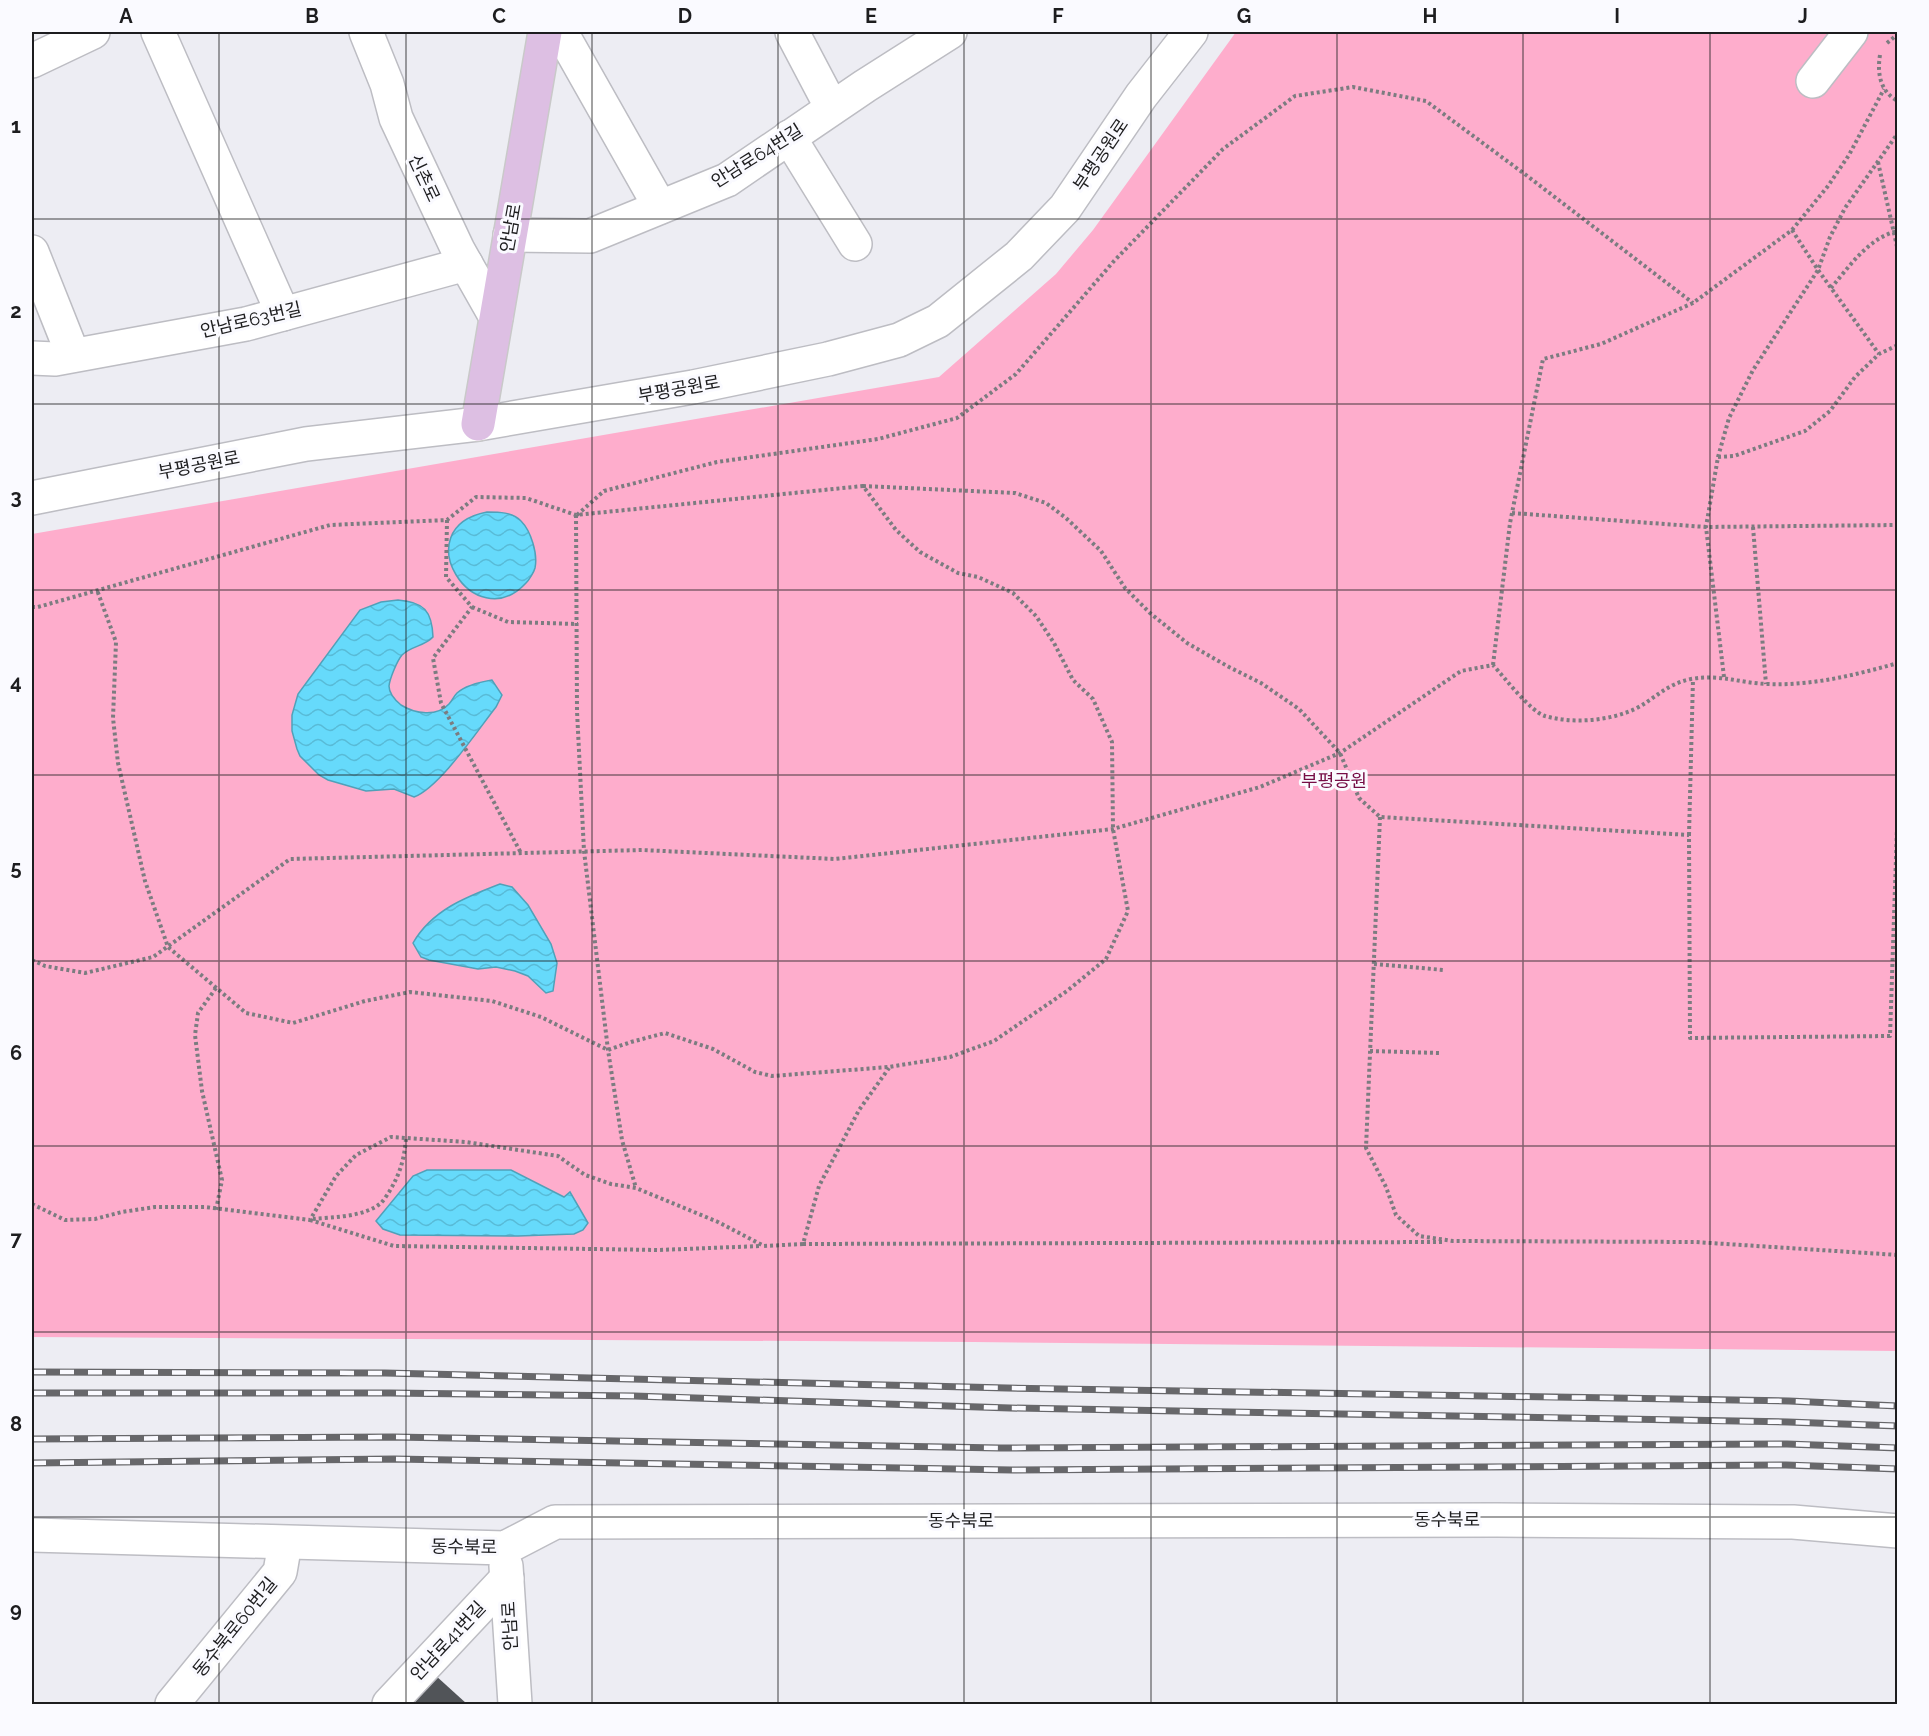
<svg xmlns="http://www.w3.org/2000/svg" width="1929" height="1736" font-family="Raleway,'Noto Sans KR',sans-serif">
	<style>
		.park { fill: #feadcc }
		.water { fill: url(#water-waves); stroke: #50a1b9; stroke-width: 1.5 }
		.building { fill: #515458 }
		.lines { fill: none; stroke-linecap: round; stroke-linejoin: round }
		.minor-casing { stroke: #bdbdc3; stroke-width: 36 }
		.major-casing { stroke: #c9c9c9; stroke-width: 36 }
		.path { stroke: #7c7c80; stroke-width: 4; stroke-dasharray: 3 3; stroke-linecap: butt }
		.minor { stroke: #fff; stroke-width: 33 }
		.major { stroke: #ddbfe3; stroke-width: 33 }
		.rail-casing { stroke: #67676a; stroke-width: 7 }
		.rail { stroke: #fafaff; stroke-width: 4.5; stroke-dasharray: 14; stroke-linecap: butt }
		.grid { fill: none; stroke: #1d1d1f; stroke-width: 1.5; stroke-opacity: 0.55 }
		.labels { text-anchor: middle; stroke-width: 6; stroke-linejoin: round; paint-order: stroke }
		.street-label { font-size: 18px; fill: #1d1d1f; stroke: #fafaff }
		.park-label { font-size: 18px; fill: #760d46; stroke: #fafaff }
		.neatline { fill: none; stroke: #1d1d1f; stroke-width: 2 }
		.grid-label { font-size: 20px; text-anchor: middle; font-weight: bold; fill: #1d1d1f }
	</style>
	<defs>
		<pattern id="water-waves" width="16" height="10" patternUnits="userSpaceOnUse" patternTransform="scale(1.5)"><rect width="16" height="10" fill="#66dafb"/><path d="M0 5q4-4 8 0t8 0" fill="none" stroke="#58bbd7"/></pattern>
	</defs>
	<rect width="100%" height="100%" fill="#ededf3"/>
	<!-- park -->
	<polygon class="park" points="1236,32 1897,32 1897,1351 974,1342 32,1337 32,534 939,377 1056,274 1093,230"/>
	<!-- water -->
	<g class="water">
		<path d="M487 512C498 512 513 512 521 521 531 531 538 554 535 568 534 572 529 580 526 583 474 639 404 528 487 512Z"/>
		<path d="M398 600C424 602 432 611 433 637 425 646 411 646 402 655 397 661 390 678 389 686 389 694 395 700 401 705 415 714 437 717 449 704 452 701 454 696 457 693 466 685 480 682 492 680L502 695 496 707C477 731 440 787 414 797L394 789 366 791 328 780 319 775 300 756 297 749 292 731V715L298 694 360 610 381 602Z"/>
		<path d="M500 884 512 887 528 905 551 944 557 963 553 991 546 993 528 976 515 971 496 967 478 969 429 960 421 957 413 943C432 910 466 897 500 884Z"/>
		<polygon points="427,1170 511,1170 564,1197 570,1192 588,1223 583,1230 574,1234 518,1236 400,1235 383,1229 376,1221 413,1176"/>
	</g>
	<!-- building -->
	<polygon class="building" points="435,1675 467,1704 407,1704"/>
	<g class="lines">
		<defs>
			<g id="minor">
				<polyline points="158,32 283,314"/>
				<polyline points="366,32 387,84 396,118 458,250 496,317"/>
				<polyline points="561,32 660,207"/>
				<polyline points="792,32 832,108"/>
				<polyline points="32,61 93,32"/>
				<polyline points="1813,81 1851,32"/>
				<polyline points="789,137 855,244"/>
				<polyline points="510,235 590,236 727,180 865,86 950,32"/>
				<polyline points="32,252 73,355"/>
				<polyline points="32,358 55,359 246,324 466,264"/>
				<polyline points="32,498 306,444 478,424 693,387 828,359 899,340 938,321 1019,256 1065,208 1141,96 1191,32"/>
				<polyline points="32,1535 505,1548 555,1522 1497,1520 1793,1522 1898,1531"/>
				<polyline points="506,1566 515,1704"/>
				<polyline points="172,1704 280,1572 285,1543"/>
				<polyline points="389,1704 507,1578"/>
			</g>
			<polyline id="major" points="478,424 545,32"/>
		</defs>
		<!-- minor casing -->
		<use href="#minor" class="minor-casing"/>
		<!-- major casing -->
		<use href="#major" class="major-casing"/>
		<!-- path -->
		<g class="path">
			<polyline points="1887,43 1898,34"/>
			<path d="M1880 55C1877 73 1880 92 1898 101"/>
			<polyline points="1878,162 1898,251"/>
			<polyline points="1792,230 1818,270 1879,354"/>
			<path d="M1831 288C1849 267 1869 237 1898 231"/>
			<polyline points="1718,457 1734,456 1805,431 1830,411 1855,377 1879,354 1898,345"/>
			<polyline points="863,486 1015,493 1046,503 1066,518 1101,551 1125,588 1150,613 1187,643 1229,667 1261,683 1299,709 1340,753 1359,798 1380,817 1689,835 1690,1038 1890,1036 1898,799"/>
			<polyline points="1512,513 1706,527 1898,525"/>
			<polyline points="576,515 577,711 584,851 608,1050 622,1140 636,1188"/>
			<polyline points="577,515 604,491 717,462 878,439 957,418 1016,374 1114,261 1223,149 1295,96 1353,87 1426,101 1526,175 1693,303"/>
			<polyline points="447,520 446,577 472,607 433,658 441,703 521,853"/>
			<polyline points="1753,527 1766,684"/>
			<polyline points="32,607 38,607 330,525 447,520 476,497 526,498 576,515 863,486 896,530 920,552 958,573 978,577 1013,593 1036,616 1054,643 1073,680 1093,699 1112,742 1113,829 1128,911 1106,959 1067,991 994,1041 950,1057 889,1067 772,1076 755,1072 713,1049 665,1033 631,1042 608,1050 541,1017 492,1001 410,992 365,1001 293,1023 246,1013 168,947 145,881 118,763 113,718 116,642 97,590"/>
			<polyline points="472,607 508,622 578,624"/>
			<polyline points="1493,665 1510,523 1543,359 1601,344 1693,303 1792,230 1828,186 1849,155 1884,89"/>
			<polyline points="1724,677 1706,527 1718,457 1729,418 1753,370 1818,270 1830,237 1845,208 1898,133"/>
			<polyline points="1380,817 1366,1148 1386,1187 1396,1215 1419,1236 1453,1241 1695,1242 1898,1255"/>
			<polyline points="1689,835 1693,679"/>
			<path d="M32 960 45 966 85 973 153 957 290 859 642 850 835 859 1113 829 1260 787 1340 753 1461 671 1493 665C1505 678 1530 711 1545 716 1573 724 1609 721 1635 709 1655 699 1666 684 1691 679 1721 674 1739 683 1767 684 1812 686 1855 675 1898 663"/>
			<polyline points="1374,964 1444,970"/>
			<polyline points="216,988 198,1013 195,1035 202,1091 222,1180 216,1210"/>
			<polyline points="1370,1051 1439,1053"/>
			<polyline points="32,1204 65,1220 95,1219 122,1212 155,1207 205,1207 310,1220 336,1176 356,1155 391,1137 466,1142 558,1156 585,1175 611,1184 636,1188 718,1222 764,1246 803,1244 819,1186 859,1110 889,1068"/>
			<path d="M313 1219C334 1217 364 1217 381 1203 384 1200 387 1195 389 1192 400 1174 404 1160 406 1139"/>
			<polyline points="310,1220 394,1246 659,1250 761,1246"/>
			<polyline points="803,1244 1442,1242"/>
		</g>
		<!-- minor -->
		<use href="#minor" class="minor"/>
		<!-- major -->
		<use href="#major" class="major"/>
		<defs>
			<g id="rail">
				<polyline points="32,1372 385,1373 1007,1388 1789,1401 1898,1406"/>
				<polyline points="32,1393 390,1393 634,1396 1010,1408 1788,1422 1898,1426"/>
				<polyline points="32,1439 393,1437 1000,1448 1787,1444 1898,1448"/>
				<polyline points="32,1463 394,1459 1012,1470 1786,1465 1898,1469"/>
			</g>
		</defs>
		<!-- rail casing -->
		<use href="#rail" class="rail-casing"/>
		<!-- rail -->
		<use href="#rail" class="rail"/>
	</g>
	<!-- grid -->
	<path class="grid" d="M219 32V1704M406 32V1704M592 32V1704M778 32V1704M964 32V1704M1151 32V1704M1337 32V1704M1523 32V1704M1710 32V1704M32 219H1898M32 404H1898M32 590H1898M32 775H1898M32 961H1898M32 1146H1898M32 1332H1898M32 1517H1898"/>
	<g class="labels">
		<!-- street labels -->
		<g class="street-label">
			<text transform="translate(1101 155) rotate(-56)" y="6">부평공원로</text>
			<text transform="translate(757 156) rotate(-32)" y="6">안남로64번길</text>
			<text transform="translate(424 178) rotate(65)" y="6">신촌로</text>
			<text transform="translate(511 228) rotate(-80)" y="6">안남로</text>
			<text transform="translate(251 320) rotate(-13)" y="6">안남로63번길</text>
			<text transform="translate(679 389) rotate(-10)" y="6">부평공원로</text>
			<text transform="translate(199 465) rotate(-11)" y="6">부평공원로</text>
			<text x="1447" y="1526">동수북로</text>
			<text x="961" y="1527">동수북로</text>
			<text transform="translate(464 1547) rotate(1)" y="6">동수북로</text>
			<text transform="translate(510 1626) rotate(-93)" y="6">안남로</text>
			<text transform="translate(235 1627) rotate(-51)" y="6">동수북로60번길</text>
			<text transform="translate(448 1641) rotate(-47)" y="6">안남로41번길</text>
		</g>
		<!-- park labels -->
		<g class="park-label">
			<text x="1334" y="787">부평공원</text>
		</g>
	</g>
	<!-- border -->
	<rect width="1929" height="1736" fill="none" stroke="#fafaff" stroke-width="66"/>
	<rect x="33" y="33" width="1863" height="1670" class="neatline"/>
	<g class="grid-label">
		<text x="126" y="23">A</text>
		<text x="312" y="23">B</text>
		<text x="499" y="23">C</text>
		<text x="685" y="23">D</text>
		<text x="871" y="23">E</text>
		<text x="1058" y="23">F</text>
		<text x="1244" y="23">G</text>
		<text x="1430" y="23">H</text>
		<text x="1617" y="23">I</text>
		<text x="1803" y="23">J</text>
		<text x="16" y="133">1</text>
		<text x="16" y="318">2</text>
		<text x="16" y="504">3</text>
		<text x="16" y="689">4</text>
		<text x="16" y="875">5</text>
		<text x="16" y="1060">6</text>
		<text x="16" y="1246">7</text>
		<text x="16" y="1431">8</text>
		<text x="16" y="1617">9</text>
	</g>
</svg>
